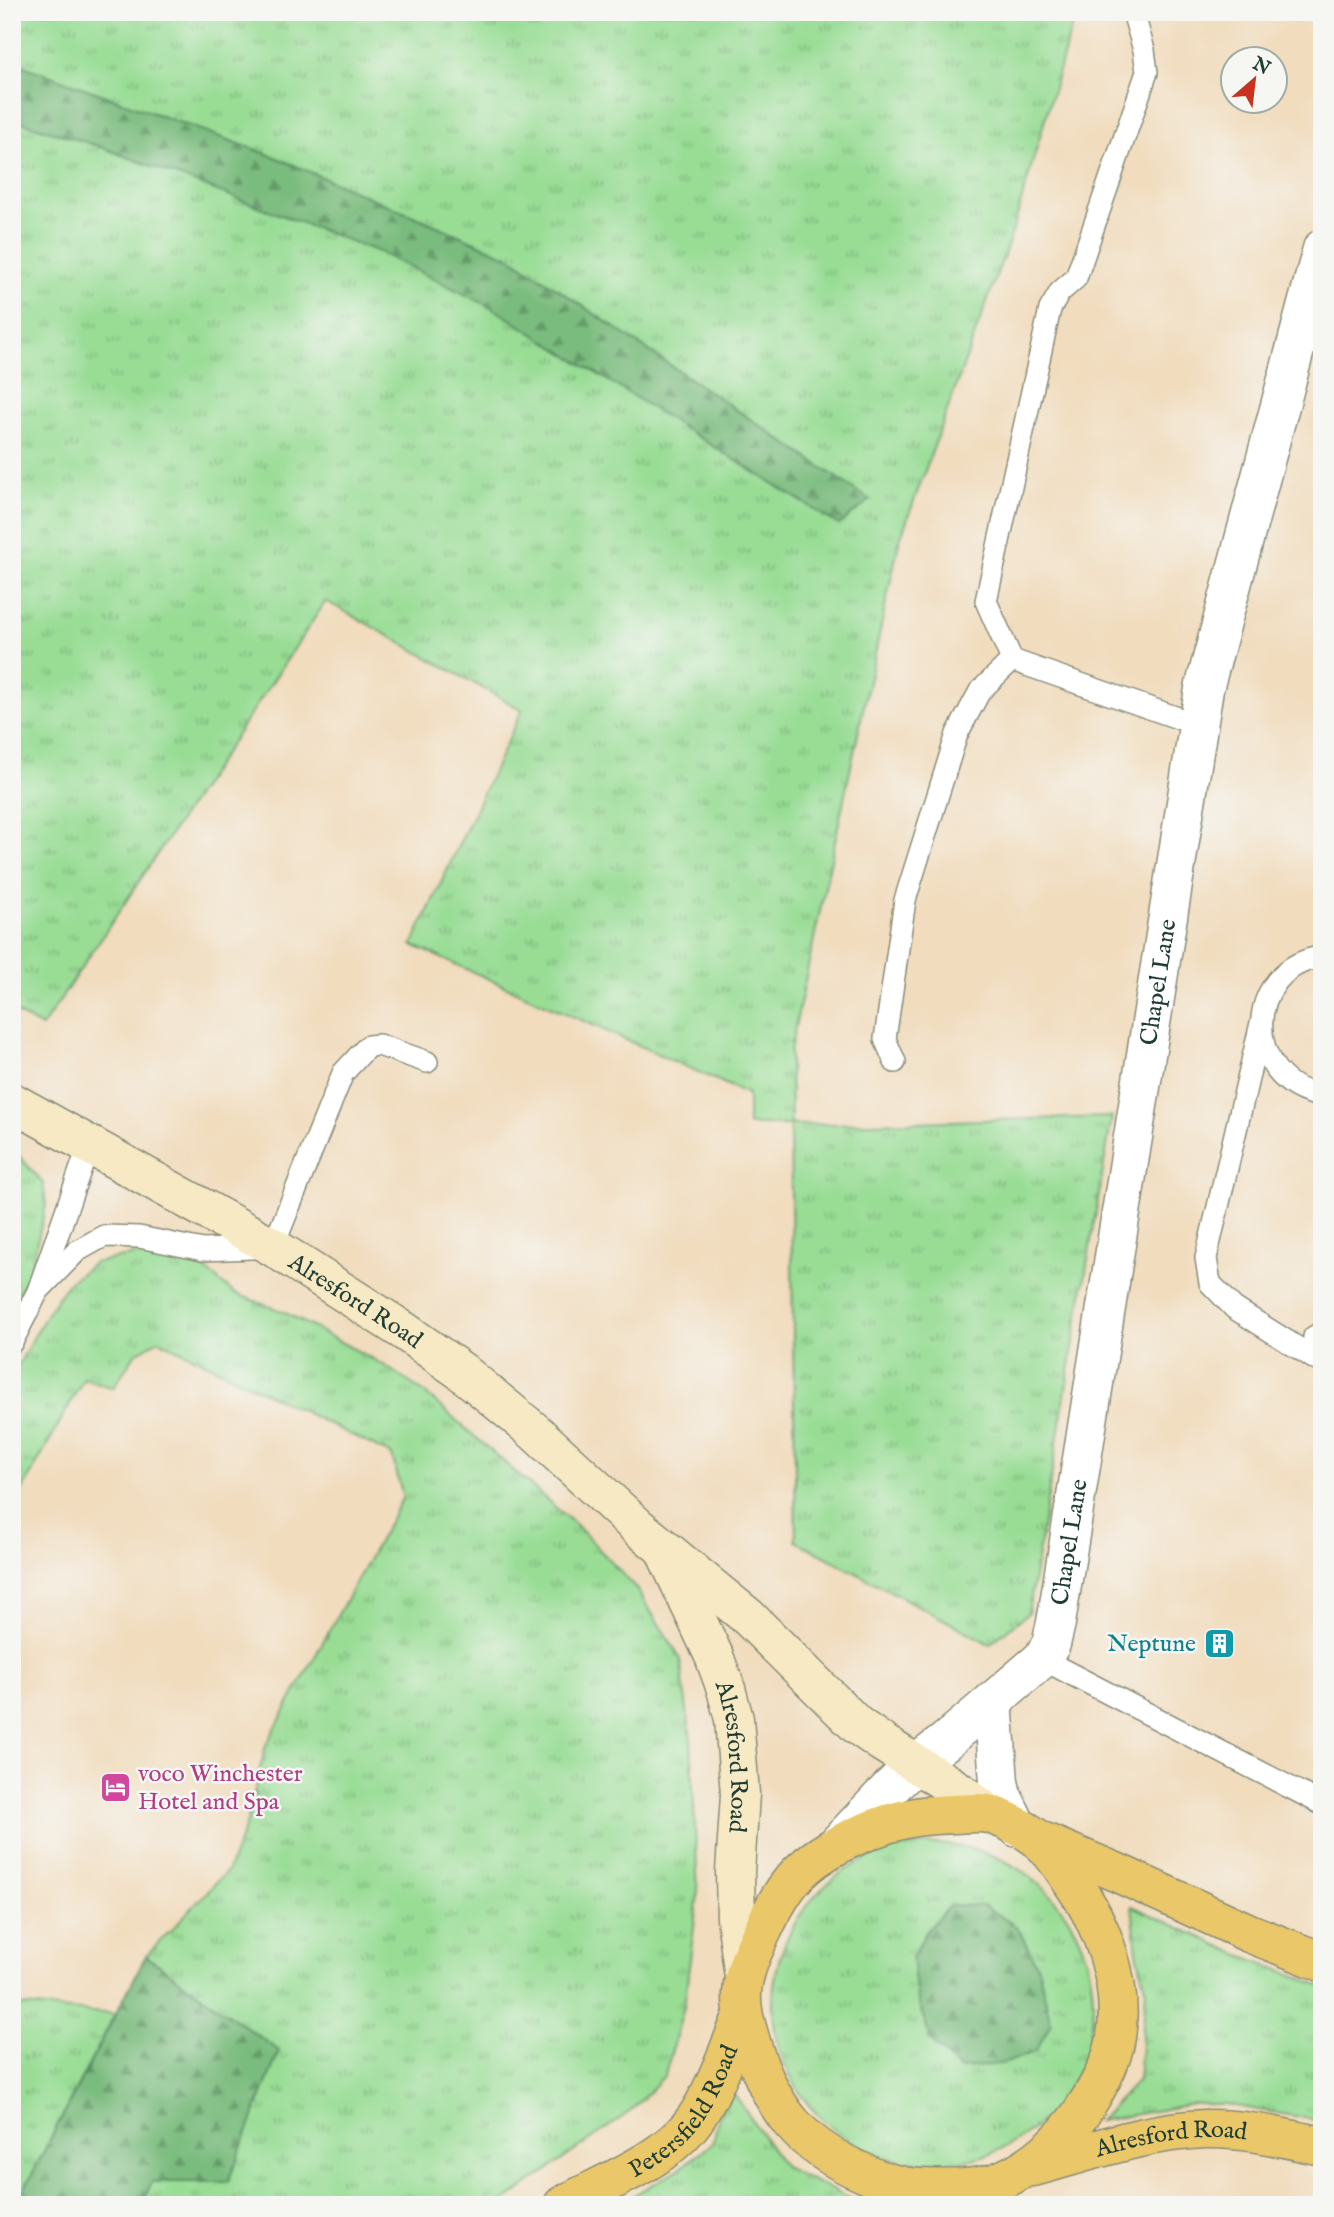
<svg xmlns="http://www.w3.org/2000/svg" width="1334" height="2217" font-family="'IM FELL English',serif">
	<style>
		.grass { fill: url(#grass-tufts); stroke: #5c8d64; stroke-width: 2 }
		.forest { fill: url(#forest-firs); stroke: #4c7c59; stroke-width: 2 }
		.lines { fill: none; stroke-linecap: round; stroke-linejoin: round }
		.service-casing { stroke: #888c78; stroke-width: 24 }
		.tertiary-casing { stroke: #888c78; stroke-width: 41 }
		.secondary-casing { stroke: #888c78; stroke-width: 41 }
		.trunk-casing { stroke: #888c78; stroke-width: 41 }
		.service { stroke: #fff; stroke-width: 21 }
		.tertiary { stroke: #fff; stroke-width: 38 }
		.secondary { stroke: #f7e9c3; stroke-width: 38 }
		.trunk { stroke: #eac769; stroke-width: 38 }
		.labels { text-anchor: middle; stroke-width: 5; stroke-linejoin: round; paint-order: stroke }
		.street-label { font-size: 24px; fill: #1f3d34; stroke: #f6f6f2 }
		.culture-label { font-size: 24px; fill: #0d838f; stroke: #f6f6f2; text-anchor: end }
		.hotel-label { font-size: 24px; fill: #b23c85; stroke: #f6f6f2; text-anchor: start }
	</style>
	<defs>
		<pattern id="grass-tufts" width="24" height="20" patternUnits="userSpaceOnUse" patternTransform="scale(1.75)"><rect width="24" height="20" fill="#99dd95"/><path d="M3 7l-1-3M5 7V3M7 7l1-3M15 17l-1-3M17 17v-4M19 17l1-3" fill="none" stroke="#7cb47a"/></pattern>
		<pattern id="forest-firs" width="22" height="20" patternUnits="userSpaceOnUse" patternTransform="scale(1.75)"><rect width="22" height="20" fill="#7abc7e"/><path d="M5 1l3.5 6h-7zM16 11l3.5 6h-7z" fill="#639a68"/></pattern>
	</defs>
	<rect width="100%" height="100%" fill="#f6f6f2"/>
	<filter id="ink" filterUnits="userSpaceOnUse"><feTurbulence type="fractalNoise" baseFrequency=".0143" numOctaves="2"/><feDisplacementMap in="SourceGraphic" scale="14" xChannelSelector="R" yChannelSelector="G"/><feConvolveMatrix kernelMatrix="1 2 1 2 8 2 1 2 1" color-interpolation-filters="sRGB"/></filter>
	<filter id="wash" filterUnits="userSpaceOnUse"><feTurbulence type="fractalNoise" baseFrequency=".00686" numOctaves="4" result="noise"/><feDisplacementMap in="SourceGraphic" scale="28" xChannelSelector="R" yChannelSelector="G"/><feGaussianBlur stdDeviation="1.57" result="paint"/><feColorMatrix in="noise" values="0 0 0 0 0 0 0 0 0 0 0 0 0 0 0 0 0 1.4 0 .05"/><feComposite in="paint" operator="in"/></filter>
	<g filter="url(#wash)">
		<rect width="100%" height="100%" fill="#f1dcbd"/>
		<!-- grass -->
		<g class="grass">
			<polygon points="12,12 1076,12 1012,233 899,542 790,1051 791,1125 1112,1117 1028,1613 990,1644 796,1541 790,1125 748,1125 748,1094 412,945 522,710 326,601 42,1027 12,1011"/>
			<polygon points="12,1148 43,1183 46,1205 30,1272 12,1305"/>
			<polygon points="144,1253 172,1253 205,1269 234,1293 284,1312 384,1365 425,1393 579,1528 635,1587 680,1657 691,1741 698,1894 684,2007 665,2075 632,2110 499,2205 141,2205 152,2182 279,2051 146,1956 228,1870 247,1822 266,1745 403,1497 392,1455 159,1340 136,1353 113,1388 84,1378 12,1509 12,1376 49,1310 68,1283 94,1263"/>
			<circle cx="933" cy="2004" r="160"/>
			<polygon points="1132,1906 1235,1953 1322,1986 1322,2121 1225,2104 1193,2104 1099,2121 1138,2080 1146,1991 1137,1952"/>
			<polygon points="12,2005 115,2014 16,2205 12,2205"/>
			<polygon points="733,2092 784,2167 863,2205 617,2205 679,2169 713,2143 719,2115"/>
		</g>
		<!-- forest -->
		<g class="forest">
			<polygon points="12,62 270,155 510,257 870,500 839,525 489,306 379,252 98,146 12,119"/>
			<polygon points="950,1905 984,1906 1017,1927 1038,1967 1051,2023 1036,2051 1006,2063 959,2069 931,2041 917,1998 912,1958 927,1930"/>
			<polygon points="146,1956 279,2051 228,2182 152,2182 141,2205 16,2205"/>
		</g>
	</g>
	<g filter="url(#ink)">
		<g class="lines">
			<defs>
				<g id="service">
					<polyline points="1133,12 1144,50 1147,72 1076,278 1060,292 1050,309 986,601 1012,660 1198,725"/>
					<path d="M1322 957C1243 967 1240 1082 1322 1096"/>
					<polyline points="1261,1023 1206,1258 1210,1283 1234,1308 1322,1363"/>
					<polyline points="895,1062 885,1039 905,900 957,734 980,691 1012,660"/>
					<polyline points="38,1291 77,1251 104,1236 139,1237 203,1250 273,1247 343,1073 368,1046 379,1045 427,1062"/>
					<polyline points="12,1342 38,1291 89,1145"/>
					<polyline points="1312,1357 1314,1337 1322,1332"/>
					<polyline points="1042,1659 1322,1804"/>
				</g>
				<g id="tertiary">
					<polyline points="993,1701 999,1782 1002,1795 1018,1828"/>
					<path id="s1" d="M836 1845 890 1788 916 1764 946 1741 1042 1659 1051 1644 1056 1623 1204 689 1322 249"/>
				</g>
				<g id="secondary">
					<path id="s2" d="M12 1102 273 1247 404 1331 461 1371 535 1432 639 1528 748 1617 857 1725 881 1742 961 1792 989 1814"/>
					<path id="s3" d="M667 1556 714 1656 726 1689 734 1719 740 1794 735 1872 736 1918 744 1977"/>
				</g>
				<g id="trunk">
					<path d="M951 1814C963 1814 980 1811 992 1815 1007 1820 1027 1830 1039 1840 1051 1851 1063 1868 1072 1882 1103 1925 1124 1983 1116 2037 1112 2064 1097 2089 1082 2112 1061 2142 1032 2168 997 2182 973 2190 945 2189 920 2188 901 2187 881 2181 864 2173 801 2146 772 2110 752 2045 747 2028 741 2011 742 1993 743 1972 753 1951 762 1932 772 1910 785 1884 804 1868 829 1845 882 1822 916 1817 927 1815 939 1815 951 1814Z"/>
					<polyline points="1044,1842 1118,1873 1249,1933 1322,1962"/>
					<path id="s4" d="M1033 2167C1089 2152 1146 2131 1205 2129 1244 2128 1284 2138 1322 2146"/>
					<path id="s5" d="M563 2205C608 2181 671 2159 699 2113 716 2087 730 2045 743 2015"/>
				</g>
			</defs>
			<!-- service casing -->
			<use href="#service" class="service-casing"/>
			<!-- tertiary casing -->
			<use href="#tertiary" class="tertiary-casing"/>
			<!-- secondary casing -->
			<use href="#secondary" class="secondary-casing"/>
			<!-- trunk casing -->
			<use href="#trunk" class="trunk-casing"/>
			<!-- service -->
			<use href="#service" class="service"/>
			<!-- tertiary -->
			<use href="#tertiary" class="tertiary"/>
			<!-- secondary -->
			<use href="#secondary" class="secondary"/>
			<!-- trunk -->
			<use href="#trunk" class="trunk"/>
		</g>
	</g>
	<!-- icons -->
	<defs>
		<symbol id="building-square" viewBox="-11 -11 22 22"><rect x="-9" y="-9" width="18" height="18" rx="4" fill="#0f9aa8" stroke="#f6f6f2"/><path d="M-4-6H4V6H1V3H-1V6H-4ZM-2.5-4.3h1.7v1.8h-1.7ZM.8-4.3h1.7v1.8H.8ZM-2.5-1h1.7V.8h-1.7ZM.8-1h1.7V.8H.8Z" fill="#fff"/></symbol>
		<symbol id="hotel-square" viewBox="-11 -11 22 22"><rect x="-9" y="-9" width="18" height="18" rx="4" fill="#d1479c" stroke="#f6f6f2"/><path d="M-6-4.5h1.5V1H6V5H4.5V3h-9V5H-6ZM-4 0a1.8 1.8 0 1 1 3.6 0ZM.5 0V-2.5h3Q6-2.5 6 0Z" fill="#fff"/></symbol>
	</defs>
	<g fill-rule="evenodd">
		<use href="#building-square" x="1202" y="1626" width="35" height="35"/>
		<use href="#hotel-square" x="98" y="1770" width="35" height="35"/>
	</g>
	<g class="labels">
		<!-- street labels -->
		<g class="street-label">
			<text dy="8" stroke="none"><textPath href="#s1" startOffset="966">Chapel Lane</textPath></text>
			<text dy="8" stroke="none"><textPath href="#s2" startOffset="397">Alresford Road</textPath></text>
			<text dy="8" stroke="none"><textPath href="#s1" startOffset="399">Chapel Lane</textPath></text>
			<text dy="8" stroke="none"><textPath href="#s3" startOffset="214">Alresford Road</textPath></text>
			<text dy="8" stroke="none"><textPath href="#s5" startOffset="158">Petersfield Road</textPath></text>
			<text dy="8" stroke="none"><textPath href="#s4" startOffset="142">Alresford Road</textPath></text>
		</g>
		<!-- culture labels -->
		<g class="culture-label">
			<text x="1196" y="1651">Neptune</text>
		</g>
		<!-- hotel labels -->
		<g class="hotel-label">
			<text x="138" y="1781">voco Winchester<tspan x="138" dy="28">Hotel and Spa</tspan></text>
		</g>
	</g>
	<!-- margin -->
	<rect width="1334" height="2217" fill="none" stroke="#f6f6f2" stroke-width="42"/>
	<!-- north arrow -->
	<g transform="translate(1254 80) rotate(28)"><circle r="33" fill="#f6f6f2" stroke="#a0aca6" stroke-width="2"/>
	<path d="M0-5L12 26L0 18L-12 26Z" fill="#c8321e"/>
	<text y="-10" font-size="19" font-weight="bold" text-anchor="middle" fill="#1f3d34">N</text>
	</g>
</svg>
